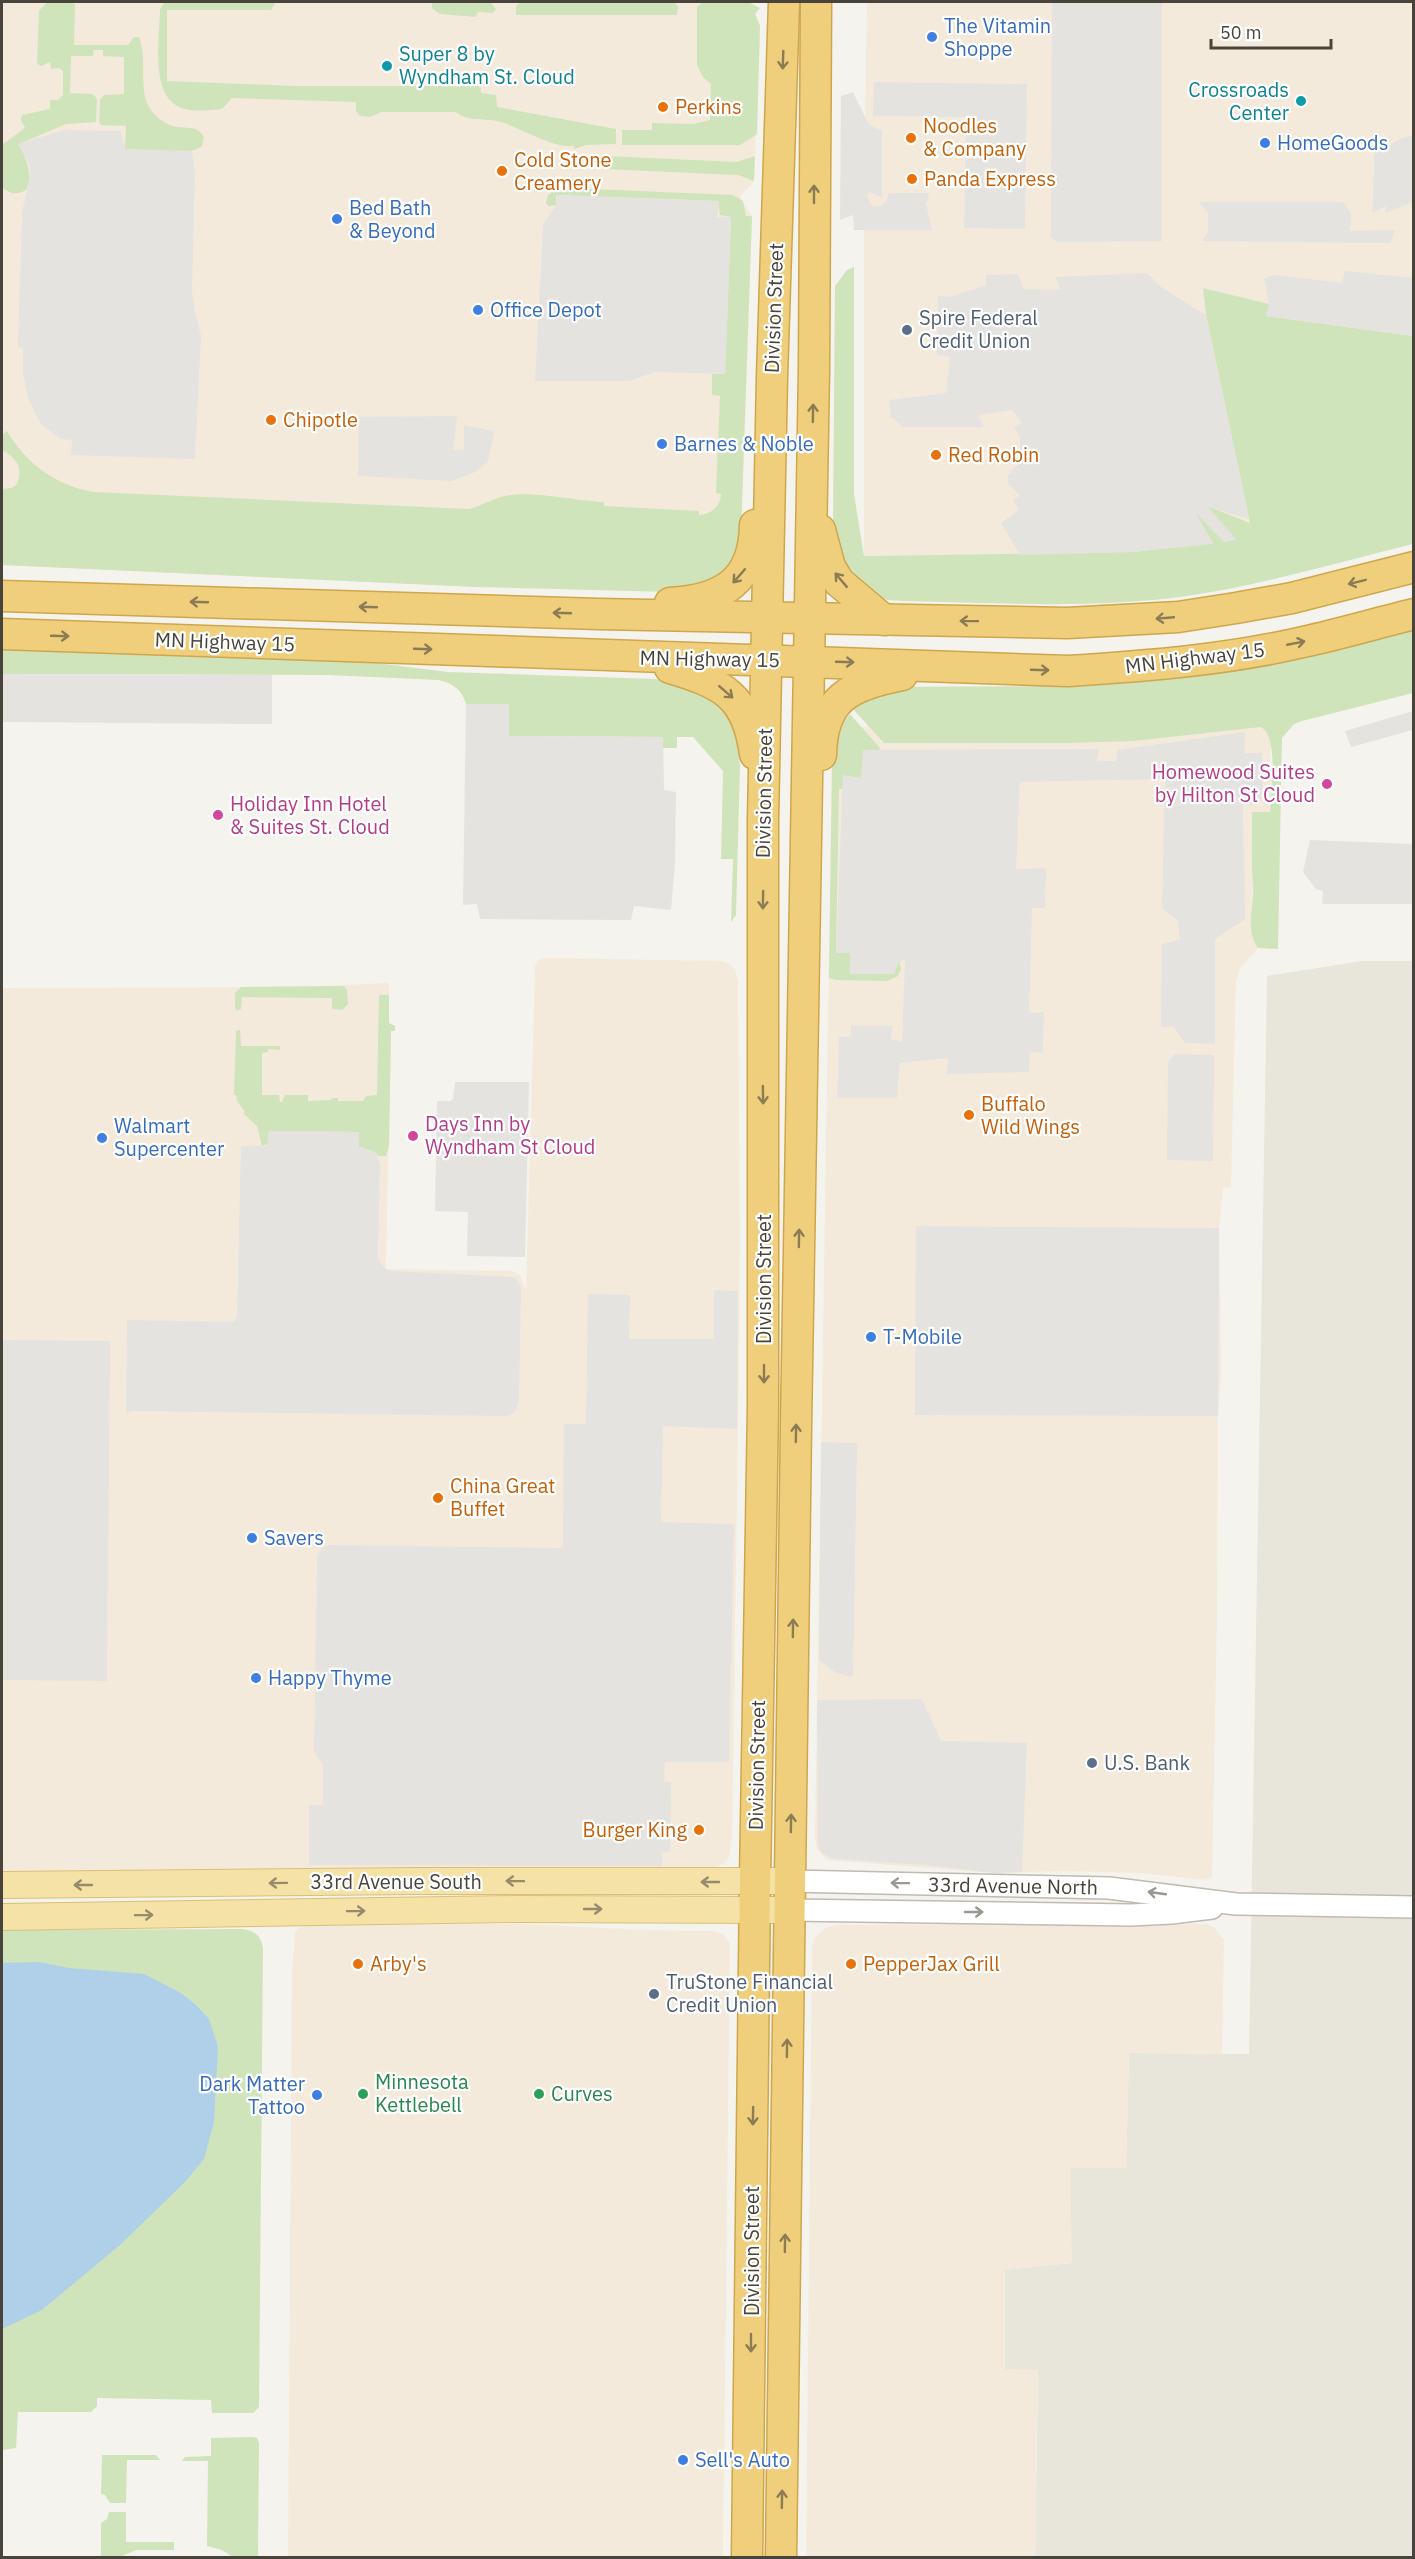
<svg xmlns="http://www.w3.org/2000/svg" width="1415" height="2559" font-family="'IBM Plex Sans',sans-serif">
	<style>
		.residential { fill: #e8e5db }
		.commercial { fill: #f4eadb }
		.green { fill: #cfe4ba }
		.parking { fill: #e4e3e0 }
		.water { fill: #b0d0ea }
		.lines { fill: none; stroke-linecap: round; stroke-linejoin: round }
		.minor-casing { stroke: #c0bbb0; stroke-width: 24 }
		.major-casing { stroke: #d9c076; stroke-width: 28 }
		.highway-casing { stroke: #cfa64c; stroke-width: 33 }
		.minor { stroke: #fff; stroke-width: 21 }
		.major { stroke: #f5e2a6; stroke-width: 26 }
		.highway { stroke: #f0cf7c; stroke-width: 30 }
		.oneway { stroke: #8c7c55 }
		.oneway2 { stroke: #968b6b }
		.oneway3 { stroke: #9b9893 }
		.shop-dot { fill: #3f7fe0; stroke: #fff; stroke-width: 2 }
		.culture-dot { fill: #0f9aa8; stroke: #fff; stroke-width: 2 }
		.food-dot { fill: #e8710a; stroke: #fff; stroke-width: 2 }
		.service-dot { fill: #5c6f8a; stroke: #fff; stroke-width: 2 }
		.hotel-dot { fill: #d1479c; stroke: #fff; stroke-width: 2 }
		.leisure-dot { fill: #2e9e5b; stroke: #fff; stroke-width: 2 }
		.labels { text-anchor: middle; stroke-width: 4.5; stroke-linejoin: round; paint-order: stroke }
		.shop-label { font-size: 20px; fill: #366cbe; stroke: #fff; text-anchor: start }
		.culture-label { font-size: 20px; fill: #0d838f; stroke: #fff; text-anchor: start }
		.food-label { font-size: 20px; fill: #c56008; stroke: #fff; text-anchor: start }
		.street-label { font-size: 20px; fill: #49443b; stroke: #fff }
		.service-label { font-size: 20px; fill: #4e5e75; stroke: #fff; text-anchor: start }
		.hotel-label { font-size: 20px; fill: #b23c85; stroke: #fff; text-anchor: start }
		.leisure-label { font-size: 20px; fill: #27864d; stroke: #fff; text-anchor: start }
	</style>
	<rect width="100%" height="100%" fill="#f5f3ed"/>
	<!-- residential -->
	<polygon class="residential" points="1362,961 1413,961 1413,2557 1035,2557 1038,2371 1005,2370 1005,2270 1071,2263 1070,2168 1126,2167 1129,2053 1249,2054 1267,976"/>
	<!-- commercial -->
	<g class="commercial">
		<polygon points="2,2 676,2 750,3 760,8 755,14 760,26 754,181 740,197 752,216 742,515 733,556 730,563 652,591 477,587 2,565"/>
		<polygon points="867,2 1413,2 1413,336 1266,316 1268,304 1203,288 1206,315 1253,537 1131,552 864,556 864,186"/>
		<polygon points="1272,710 1270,767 1273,783 1270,812 1252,812 1253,884 1251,923 1252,933 1258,948 1240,969 1236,982 1231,1187 1223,1188 1219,1228 1221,1372 1218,1416 1217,1616 1212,1877 1206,1880 1141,1873 1064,1871 994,1873 827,1860 817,1849 815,1838 832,765 841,728"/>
		<polygon points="547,958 721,961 730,964 735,970 738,981 740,1240 738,1428 732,1837 729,1857 725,1863 713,1868 2,1872 2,988 298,987 389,983 389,1023 395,1026 395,1031 391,1031 386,1269 512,1271 520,1275 526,1291 535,966 538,960"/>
		<polygon points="527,1924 644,1930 714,1931 723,1934 730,1944 723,2557 288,2557 292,1969 295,1933 298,1928 312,1925"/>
		<polygon points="1206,1924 1215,1928 1224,1940 1222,2054 1129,2053 1126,2168 1070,2168 1072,2263 1005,2270 1005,2369 1038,2370 1035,2557 806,2558 812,1946 814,1938 827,1927 838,1925"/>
	</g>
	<!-- green -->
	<g class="green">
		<path d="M47 2H72L75 5 74 45H128L134 37H139C151 68 129 106 170 125 179 129 189 126 198 130L204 137 202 146C188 158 143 150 125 149L126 126 101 125 99 122 100 100 104 95 124 94V57L103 56V50H94L93 56H71L70 93 93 94 97 99 96 122 66 124 19 144C26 160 33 171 27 189 18 196 9 194 2 187V145L25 128 21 120 22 115 50 109V100H58L63 95V71L59 68 51 69 50 62 41 66 37 64 39 11Z"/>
		<path d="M165 2H274L275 4 271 10H167V81L296 86H481V93L496 95 497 107 616 129V144L586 145 574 149V146C549 148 522 127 497 121 482 118 468 122 456 112H381L370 117 360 116 356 111V102L232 98 222 109C210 110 196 112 185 109 148 100 160 37 160 9Z"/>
		<polygon points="432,2 490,2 496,9 493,13 478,12 476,17 440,14 432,8"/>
		<polygon points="521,2 673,2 678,6 677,15 516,15 516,6"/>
		<polygon points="702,3 750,3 760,8 755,14 760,26 757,134 740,145 622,145 622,130 652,130 652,123 693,124 710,120 711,84 703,77 697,65 697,7"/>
		<polygon points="605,156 737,162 755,156 754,181 738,175 604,169 601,167 599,160"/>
		<path d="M568 188 733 195 743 201 746 216H752L741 530 733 556 721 579 670 592 477 587 2 565V489L12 488 17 484C24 467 16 458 2 450V435L7 431C26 464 57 486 94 492L469 509C481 506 492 499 505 496 530 490 576 501 604 502V506L699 511V515C712 514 720 507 721 494L716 493 720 396 712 395V374H725L731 217 720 215 718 201 556 195V205L548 206 546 203 548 195 556 189 559 192Z"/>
		<path d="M854 267V494L864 556 1131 552 1213 543 1193 510 1236 540 1207 506 1250 523 1206 315 1203 288 1269 304 1267 316 1413 336V544C1338 562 1264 585 1187 596 1094 609 998 603 905 601L888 600 864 591 840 558 833 520 835 286 847 270Z"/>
		<path d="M1413 627V693L1302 721 1294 724 1282 738 1278 949 1258 948C1244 928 1255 905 1253 883 1251 860 1252 836 1252 812H1270C1271 792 1279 737 1261 727L1133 741 1066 743H884L853 709 859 698 889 687C990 686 1092 689 1192 676Z"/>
		<path d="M2 647 345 659 448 672 683 680 720 706 726 714 737 739 740 765 736 915 731 922 733 859H721L723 771 693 737H677V748H663L662 737 509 736V704H466C462 690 453 683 438 680L328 675 2 674Z"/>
		<path d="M850 714 880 748C874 765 864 776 850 789H839L836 952 850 953V973L899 962 901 968 898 976 887 981 836 980 829 978 832 765C834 747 838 728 850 714Z"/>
		<polygon points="344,986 347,990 348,1004 342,1010 332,1009 332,998 242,997 241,1009 237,1011 235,1008 235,993 241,987"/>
		<polygon points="379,995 389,995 389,1023 395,1026 395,1031 391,1031 389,1146 386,1156 378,1156 375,1152 359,1147 359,1132 269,1131 268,1144 262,1146 257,1126 243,1113 245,1112 237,1101 236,1095 234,1095 236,1031 240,1030 241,1046 280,1046 280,1050 268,1049 268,1052 262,1053 262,1095 279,1095 280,1102 282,1102 285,1095 308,1095 308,1101 331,1100 332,1098 338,1098 338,1101 363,1101 366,1096 377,1095"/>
		<path d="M241 1929C254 1930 261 1935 263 1949L259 2407 253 2413H212L211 2400 97 2398V2406L91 2412H18L16 2448 2 2450V1930Z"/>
		<polygon points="253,2437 257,2438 259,2443 258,2557 233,2557 222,2550 207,2546 208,2461 182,2461 185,2457 211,2456 211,2438"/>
		<polygon points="102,2455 156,2455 160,2460 127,2460 126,2503 110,2503 105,2495 101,2494"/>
		<polygon points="109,2512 126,2512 126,2542 174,2542 174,2550 136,2550 120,2557 101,2557 101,2523 107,2519"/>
	</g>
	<!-- parking -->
	<g class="parking">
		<polygon points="1052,2 1162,2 1162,241 1058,242 1051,238"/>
		<polygon points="874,82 1027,84 1025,229 964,228 966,117 873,116"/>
		<polygon points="853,92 869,125 882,131 882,197 869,192 867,196 872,206 880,206 886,202 889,193 929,193 926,204 932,230 854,230 853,215 840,220 841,96"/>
		<polygon points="64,130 121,131 125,149 192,151 195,174 192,291 195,312 201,336 195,459 71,455 72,440 60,439 40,423 28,398 23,373 23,349 18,346 22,212 29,184 30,165 18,144"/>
		<polygon points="1412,136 1413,202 1386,213 1386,206 1372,213 1375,144 1388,139 1389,146 1401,138"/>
		<polygon points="557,195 719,201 717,217 731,217 725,374 655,372 629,381 535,381 543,225 556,205"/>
		<polygon points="1199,202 1343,202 1351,214 1350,231 1395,230 1390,243 1202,241 1208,232 1208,213"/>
		<polygon points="1345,271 1413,278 1413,336 1266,316 1269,304 1264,278 1276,275 1342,283"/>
		<polygon points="1147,273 1161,287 1206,315 1249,519 1208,507 1237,540 1224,542 1196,513 1213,544 1131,552 1020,555 1001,523 1019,510 1013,500 1020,496 1008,483 1008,475 1023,459 1016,457 1020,448 1020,437 1014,427 1022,423 1012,410 978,415 984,427 903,427 891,417 889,400 946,393 950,357 937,355 938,296 950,297 986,285 986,275 1018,274 1024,289 1061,290 1055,277"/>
		<polygon points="457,416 453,450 464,450 464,425 494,431 488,462 475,472 452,481 358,476 358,417"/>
		<polygon points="2,674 272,675 272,724 2,722"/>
		<polygon points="466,704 509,704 509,736 663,737 664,790 676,792 675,863 671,910 634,906 631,920 480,919 477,904 463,905"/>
		<polygon points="1413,711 1413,730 1351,747 1345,731"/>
		<polygon points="1245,732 1244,753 1262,753 1263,799 1257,805 1243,804 1245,919 1215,939 1215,1044 1185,1043 1173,1026 1161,1027 1162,944 1180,940 1178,921 1162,908 1165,779 1020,782 1016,869 1046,868 1045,908 1032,908 1029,1013 1044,1012 1043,1053 1030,1052 1029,1072 947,1074 948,1058 900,1063 897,1098 837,1098 839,1037 851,1036 851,1026 893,1026 891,1039 902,1042 905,959 899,962 894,974 850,974 850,953 836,953 843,775 861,778 863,750 1099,749 1097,761 1116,761 1117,750"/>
		<polygon points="1310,840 1413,844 1413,904 1322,904 1323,891 1316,889 1303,872"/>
		<polygon points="1175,1054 1214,1055 1213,1161 1167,1160 1168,1061"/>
		<polygon points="455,1082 529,1082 525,1257 467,1256 468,1212 435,1211 437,1101 450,1101 453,1099"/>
		<polygon points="269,1131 359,1132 359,1147 375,1152 380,1164 378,1258 384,1268 391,1271 515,1277 521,1287 519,1400 515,1412 507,1416 132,1411 126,1413 127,1320 233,1322 237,1317 241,1146 267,1146"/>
		<polygon points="916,1226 1219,1228 1218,1416 915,1415"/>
		<polygon points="714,1290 738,1291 737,1429 663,1426 661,1522 734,1524 729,1762 665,1762 664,1782 671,1782 670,1852 662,1852 662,1866 309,1865 309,1805 323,1805 323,1765 314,1752 317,1559 321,1549 328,1545 561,1548 563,1546 564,1424 586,1424 588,1294 630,1295 629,1339 714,1339"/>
		<polygon points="2,1340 110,1341 107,1681 2,1680"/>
		<polygon points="821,1442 857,1443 853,1677 836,1673 819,1660"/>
		<polygon points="922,1699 941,1741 1027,1743 1022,1872 994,1873 926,1865 833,1859 822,1853 818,1846 817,1700"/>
	</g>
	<!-- water -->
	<polygon class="water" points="39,1962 69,1968 144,1974 181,1993 196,2005 209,2019 218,2047 214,2122 204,2159 185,2182 120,2245 42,2310 2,2329 2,1963"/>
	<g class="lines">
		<defs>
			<g id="minor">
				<polyline points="790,1881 1109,1888 1236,1904 1414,1907"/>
				<polyline points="790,1910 1131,1915 1171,1913 1212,1908"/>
			</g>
			<g id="major">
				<polyline points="2,1885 417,1881 790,1881"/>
				<polyline points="2,1917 517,1909 790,1910"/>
			</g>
			<g id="highway">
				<polyline points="820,530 830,567 839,582 884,620"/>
				<polyline points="2,596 599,614 1067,623 1178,617 1236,608 1292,598 1414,567"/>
				<path d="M670 603C723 600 754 581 755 525"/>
				<path d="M2 634 1068 671C1146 666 1226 660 1303 642 1340 634 1377 623 1414 614"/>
				<path d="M670 668C723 684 747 695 755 754"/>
				<path d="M821 755C822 698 850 685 902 675"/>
				<polyline points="747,2558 755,1881 763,1407 763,820 772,377 784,2"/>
				<polyline points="781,2558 796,1426 814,369 816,2"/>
			</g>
		</defs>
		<!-- minor casing -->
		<use href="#minor" class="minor-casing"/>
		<!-- major casing -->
		<use href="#major" class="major-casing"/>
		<!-- highway casing -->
		<use href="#highway" class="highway-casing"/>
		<!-- minor -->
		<use href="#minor" class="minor"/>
		<!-- major -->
		<use href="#major" class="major"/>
		<!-- highway -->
		<use href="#highway" class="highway"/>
	</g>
	<!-- one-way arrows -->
	<defs><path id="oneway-shaft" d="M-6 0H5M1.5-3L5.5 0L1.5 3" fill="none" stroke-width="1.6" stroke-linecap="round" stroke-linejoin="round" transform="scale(1.5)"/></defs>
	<g class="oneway">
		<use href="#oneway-shaft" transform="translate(783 60) rotate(92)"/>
		<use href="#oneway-shaft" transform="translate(814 194) rotate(-90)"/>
		<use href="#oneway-shaft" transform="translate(813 413) rotate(-89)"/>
		<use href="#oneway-shaft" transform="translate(739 576) rotate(131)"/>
		<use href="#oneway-shaft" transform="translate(841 580) rotate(-130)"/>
		<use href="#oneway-shaft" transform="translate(1357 582) rotate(166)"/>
		<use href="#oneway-shaft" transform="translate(199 602) rotate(-178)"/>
		<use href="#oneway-shaft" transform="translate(368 607) rotate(-178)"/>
		<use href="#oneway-shaft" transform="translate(562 613) rotate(-178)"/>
		<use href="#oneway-shaft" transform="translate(1165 618) rotate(175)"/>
		<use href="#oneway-shaft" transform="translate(969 621) rotate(-179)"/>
		<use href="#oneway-shaft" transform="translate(60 636) rotate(2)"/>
		<use href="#oneway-shaft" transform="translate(1296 643) rotate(-11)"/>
		<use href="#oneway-shaft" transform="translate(423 649) rotate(2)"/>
		<use href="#oneway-shaft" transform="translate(845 662) rotate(2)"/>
		<use href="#oneway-shaft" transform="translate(1040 670) rotate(2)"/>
		<use href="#oneway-shaft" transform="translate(726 692) rotate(41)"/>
		<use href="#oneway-shaft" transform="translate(763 900) rotate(91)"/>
		<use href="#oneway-shaft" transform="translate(763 1095) rotate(89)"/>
		<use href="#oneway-shaft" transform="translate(799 1238) rotate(-89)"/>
		<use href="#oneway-shaft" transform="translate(764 1374) rotate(90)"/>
		<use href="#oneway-shaft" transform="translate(796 1433) rotate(-89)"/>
		<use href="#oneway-shaft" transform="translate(793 1628) rotate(-89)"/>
		<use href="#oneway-shaft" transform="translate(791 1823) rotate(-89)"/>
		<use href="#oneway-shaft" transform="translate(787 2048) rotate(-89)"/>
		<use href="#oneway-shaft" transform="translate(753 2116) rotate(91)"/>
		<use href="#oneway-shaft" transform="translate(785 2243) rotate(-89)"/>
		<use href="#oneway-shaft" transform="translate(751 2343) rotate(90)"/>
		<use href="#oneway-shaft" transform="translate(782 2499) rotate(-89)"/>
	</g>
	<g class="oneway2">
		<use href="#oneway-shaft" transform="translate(515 1881) rotate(-179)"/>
		<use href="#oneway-shaft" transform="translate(710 1882) rotate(180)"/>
		<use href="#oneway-shaft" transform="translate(278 1883) rotate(179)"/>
		<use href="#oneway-shaft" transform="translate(83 1885) rotate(180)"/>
		<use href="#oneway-shaft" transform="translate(593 1909)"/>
		<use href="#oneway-shaft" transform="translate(356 1911) rotate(-1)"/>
		<use href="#oneway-shaft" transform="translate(144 1915) rotate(-1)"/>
	</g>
	<g class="oneway3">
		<use href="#oneway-shaft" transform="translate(900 1883) rotate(-179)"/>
		<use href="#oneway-shaft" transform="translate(1157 1893) rotate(-172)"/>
		<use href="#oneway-shaft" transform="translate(974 1912)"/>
	</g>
	<!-- markers -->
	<g class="shop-dot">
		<circle cx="932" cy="37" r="6"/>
		<circle cx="1265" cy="143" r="6"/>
		<circle cx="337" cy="219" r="6"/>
		<circle cx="478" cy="310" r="6"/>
		<circle cx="662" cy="444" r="6"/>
		<circle cx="102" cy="1138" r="6"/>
		<circle cx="871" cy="1337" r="6"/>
		<circle cx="252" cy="1538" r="6"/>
		<circle cx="256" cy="1678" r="6"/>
		<circle cx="317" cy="2095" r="6"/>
		<circle cx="683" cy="2460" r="6"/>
	</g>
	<g class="culture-dot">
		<circle cx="387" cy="66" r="6"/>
		<circle cx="1301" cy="101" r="6"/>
	</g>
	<g class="food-dot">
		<circle cx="663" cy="107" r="6"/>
		<circle cx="911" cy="138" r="6"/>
		<circle cx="502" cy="171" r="6"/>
		<circle cx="912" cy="179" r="6"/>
		<circle cx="271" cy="420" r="6"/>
		<circle cx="936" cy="455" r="6"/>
		<circle cx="969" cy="1115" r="6"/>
		<circle cx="438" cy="1498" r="6"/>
		<circle cx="699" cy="1830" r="6"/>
		<circle cx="358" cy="1964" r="6"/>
		<circle cx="851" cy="1964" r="6"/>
	</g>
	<g class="service-dot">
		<circle cx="907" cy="330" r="6"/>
		<circle cx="1092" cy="1763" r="6"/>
		<circle cx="654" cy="1994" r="6"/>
	</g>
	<g class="hotel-dot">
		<circle cx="1327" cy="784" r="6"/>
		<circle cx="218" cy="815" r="6"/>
		<circle cx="413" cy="1136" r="6"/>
	</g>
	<g class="leisure-dot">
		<circle cx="363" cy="2094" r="6"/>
		<circle cx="539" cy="2094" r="6"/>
	</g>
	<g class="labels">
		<!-- shop labels -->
		<g class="shop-label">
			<text x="944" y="33">The Vitamin<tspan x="944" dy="23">Shoppe</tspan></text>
			<text x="1277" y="150">HomeGoods</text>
			<text x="349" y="215">Bed Bath<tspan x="349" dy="23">&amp; Beyond</tspan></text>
			<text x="490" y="317">Office Depot</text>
			<text x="674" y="451">Barnes &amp; Noble</text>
			<text x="114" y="1133">Walmart<tspan x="114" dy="23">Supercenter</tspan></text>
			<text x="883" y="1344">T-Mobile</text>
			<text x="264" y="1545">Savers</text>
			<text x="268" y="1685">Happy Thyme</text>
			<text x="305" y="2091" text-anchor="end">Dark Matter<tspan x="305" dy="23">Tattoo</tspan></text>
			<text x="695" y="2467">Sell's Auto</text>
		</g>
		<!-- culture labels -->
		<g class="culture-label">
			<text x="399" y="61">Super 8 by<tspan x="399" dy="23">Wyndham St. Cloud</tspan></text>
			<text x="1289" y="97" text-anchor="end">Crossroads<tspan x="1289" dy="23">Center</tspan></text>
		</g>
		<!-- food labels -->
		<g class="food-label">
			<text x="675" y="114">Perkins</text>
			<text x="923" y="133">Noodles<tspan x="923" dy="23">&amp; Company</tspan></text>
			<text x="514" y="167">Cold Stone<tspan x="514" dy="23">Creamery</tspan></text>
			<text x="924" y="186">Panda Express</text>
			<text x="283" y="427">Chipotle</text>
			<text x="948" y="462">Red Robin</text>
			<text x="981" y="1111">Buffalo<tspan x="981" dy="23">Wild Wings</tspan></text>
			<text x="450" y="1493">China Great<tspan x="450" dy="23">Buffet</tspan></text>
			<text x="687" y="1837" text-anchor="end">Burger King</text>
			<text x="370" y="1971">Arby's</text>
			<text x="863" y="1971">PepperJax Grill</text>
		</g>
		<!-- street labels -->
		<g class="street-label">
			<text transform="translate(774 308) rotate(-88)" y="7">Division Street</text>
			<text transform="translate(225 642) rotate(2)" y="7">MN Highway 15</text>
			<text transform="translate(1195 658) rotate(-7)" y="7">MN Highway 15</text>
			<text transform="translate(710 659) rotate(1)" y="7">MN Highway 15</text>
			<text transform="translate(764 793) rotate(-89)" y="7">Division Street</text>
			<text transform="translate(764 1279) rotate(-90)" y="7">Division Street</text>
			<text transform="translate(757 1765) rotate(-89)" y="7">Division Street</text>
			<text x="396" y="1889">33rd Avenue South</text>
			<text transform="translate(1013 1886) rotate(1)" y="7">33rd Avenue North</text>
			<text transform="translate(752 2251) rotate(-90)" y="7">Division Street</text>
		</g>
		<!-- service labels -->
		<g class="service-label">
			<text x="919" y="325">Spire Federal<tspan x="919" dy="23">Credit Union</tspan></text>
			<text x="1104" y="1770">U.S. Bank</text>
			<text x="666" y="1989">TruStone Financial<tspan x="666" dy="23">Credit Union</tspan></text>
		</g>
		<!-- hotel labels -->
		<g class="hotel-label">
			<text x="1315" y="779" text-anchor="end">Homewood Suites<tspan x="1315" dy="23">by Hilton St Cloud</tspan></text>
			<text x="230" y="811">Holiday Inn Hotel<tspan x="230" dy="23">&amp; Suites St. Cloud</tspan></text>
			<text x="425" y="1131">Days Inn by<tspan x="425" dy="23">Wyndham St Cloud</tspan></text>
		</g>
		<!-- leisure labels -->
		<g class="leisure-label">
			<text x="375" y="2089">Minnesota<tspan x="375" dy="23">Kettlebell</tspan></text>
			<text x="551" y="2101">Curves</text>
		</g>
	</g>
	<!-- border -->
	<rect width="1415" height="2559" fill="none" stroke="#49443b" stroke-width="6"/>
	<!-- scale -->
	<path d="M1211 39v9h120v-9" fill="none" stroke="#49443b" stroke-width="3"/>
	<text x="1220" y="39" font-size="18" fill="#49443b" stroke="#ffffff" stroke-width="4.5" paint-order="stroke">50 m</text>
</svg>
